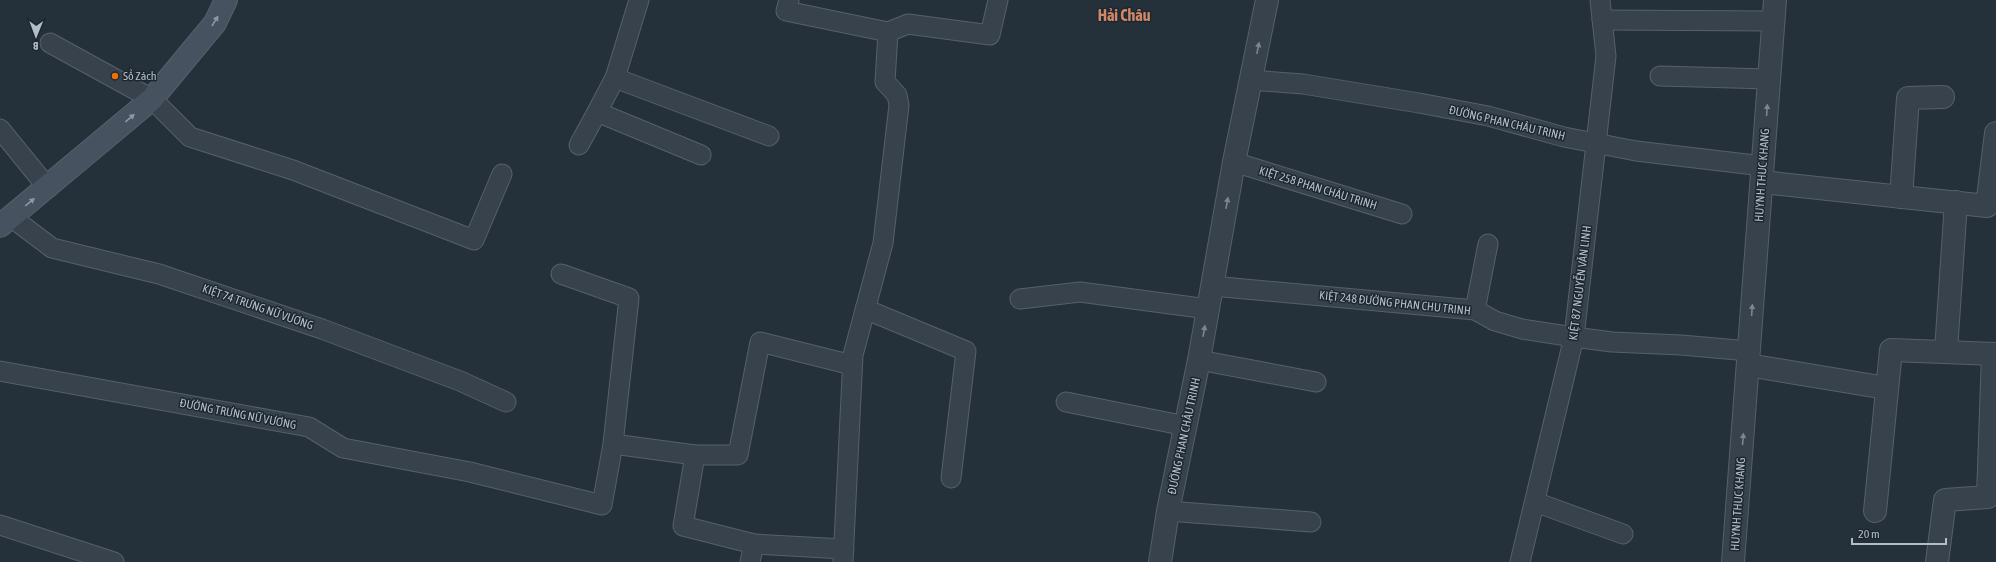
<svg xmlns="http://www.w3.org/2000/svg" width="1996" height="562" font-family="'Asap Condensed',sans-serif">
	<style>
		.lines { fill: none; stroke-linecap: round; stroke-linejoin: round }
		.service-casing { stroke: #56606a; stroke-width: 21 }
		.minor-casing { stroke: #56606a; stroke-width: 24 }
		.tertiary-casing { stroke: #56606a; stroke-width: 24 }
		.secondary-casing { stroke: #56606a; stroke-width: 24 }
		.service { stroke: #38424c; stroke-width: 19 }
		.minor { stroke: #38424c; stroke-width: 22 }
		.tertiary { stroke: #38424c; stroke-width: 22 }
		.secondary { stroke: #46525f; stroke-width: 22 }
		.oneway { fill: #8d98a3 }
		.oneway2 { fill: #7c8690 }
		.food-dot { fill: #e8710a; stroke: #1d2731; stroke-width: 1.5 }
		.labels { text-anchor: middle; stroke-width: 3; stroke-linejoin: round; paint-order: stroke }
		.poi-label { font-size: 12px; fill: #b3bdc7; stroke: #1d2731; text-anchor: start }
		.street-label { font-size: 12px; fill: #b3bdc7; stroke: #1d2731 }
		.district-label { font-size: 16px; font-weight: bold; fill: #d08765; stroke: #1d2731 }
	</style>
	<rect width="100%" height="100%" fill="#24313b"/>
	<g class="lines">
		<defs>
			<g id="service">
				<polyline points="639,0 615,78 597,112 701,155"/>
				<polyline points="789,0 786,11 888,32 908,24 990,35 998,0"/>
				<polyline points="1602,20 1773,21"/>
				<polyline points="50,43 152,99 190,137 293,170 474,240 502,174"/>
				<polyline points="1660,76 1769,79"/>
				<polyline points="615,78 769,136"/>
				<polyline points="1251,80 1303,84 1419,103 1488,116 1564,137 1636,151 1763,166"/>
				<polyline points="0,129 48,188"/>
				<polyline points="579,145 597,112"/>
				<polyline points="1234,162 1402,214"/>
				<polyline points="11,217 52,248 159,274 322,329 460,381 506,402"/>
				<polyline points="561,274 629,298 613,444"/>
				<polyline points="1212,286 1475,310 1495,321 1522,329 1574,337 1612,342 1681,345 1749,351"/>
				<polyline points="1020,299 1080,292 1208,309"/>
				<polyline points="865,309 966,351 951,478"/>
				<polyline points="1475,310 1488,244"/>
				<polyline points="1199,360 1316,382"/>
				<polyline points="0,371 309,427 343,448 470,472 602,505 613,444 695,455 683,526 754,544 844,549"/>
				<polyline points="1066,402 1186,426"/>
				<polyline points="695,455 738,455 760,342 852,365"/>
				<polyline points="1535,502 1623,534"/>
				<polyline points="1168,511 1311,522"/>
				<polyline points="0,525 114,562"/>
				<polyline points="750,562 754,544"/>
				<polyline points="843,562 853,355 883,243 899,105 897,95 885,82 888,32"/>
				<polyline points="1520,562 1574,337 1606,56 1600,0"/>
			</g>
			<g id="minor">
				<polyline points="1762,182 1987,206 1996,133"/>
				<polyline points="1901,197 1908,98 1943,97"/>
				<polyline points="1946,351 1956,202"/>
				<polyline points="1748,365 1886,388"/>
				<polyline points="1875,511 1891,350 1996,354"/>
				<polyline points="1733,562 1775,0"/>
				<polyline points="1937,562 1945,500 1988,497 1993,354"/>
			</g>
			<polyline id="tertiary" points="1160,562 1168,511 1199,360 1234,162 1267,0"/>
			<polyline id="secondary" points="0,226 152,99 215,23 226,0"/>
		</defs>
		<!-- service casing -->
		<use href="#service" class="service-casing"/>
		<!-- minor casing -->
		<use href="#minor" class="minor-casing"/>
		<!-- tertiary casing -->
		<use href="#tertiary" class="tertiary-casing"/>
		<!-- secondary casing -->
		<use href="#secondary" class="secondary-casing"/>
		<!-- service -->
		<use href="#service" class="service"/>
		<!-- minor -->
		<use href="#minor" class="minor"/>
		<!-- tertiary -->
		<use href="#tertiary" class="tertiary"/>
		<!-- secondary -->
		<use href="#secondary" class="secondary"/>
	</g>
	<!-- one-way arrows -->
	<defs><path id="oneway-solid" d="M-6-.8H1V-3.2L6.5 0L1 3.2V.8H-6Z"/></defs>
	<g class="oneway">
		<use href="#oneway-solid" transform="translate(215 21) rotate(-59)"/>
		<use href="#oneway-solid" transform="translate(130 118) rotate(-41)"/>
		<use href="#oneway-solid" transform="translate(30 202) rotate(-39)"/>
	</g>
	<g class="oneway2">
		<use href="#oneway-solid" transform="translate(1258 48) rotate(-79)"/>
		<use href="#oneway-solid" transform="translate(1767 110) rotate(-86)"/>
		<use href="#oneway-solid" transform="translate(1227 203) rotate(-80)"/>
		<use href="#oneway-solid" transform="translate(1752 310) rotate(-86)"/>
		<use href="#oneway-solid" transform="translate(1204 331) rotate(-80)"/>
		<use href="#oneway-solid" transform="translate(1743 439) rotate(-86)"/>
	</g>
	<!-- markers -->
	<circle class="food-dot" cx="115" cy="76" r="4"/>
	<g class="labels">
		<!-- poi labels -->
		<g class="poi-label">
			<text x="123" y="80">Sổ Zách</text>
		</g>
		<!-- street labels -->
		<g class="street-label">
			<text transform="translate(1507 123) rotate(13)" y="4">ĐƯỜNG PHAN CHÂU TRINH</text>
			<text transform="translate(1762 175) rotate(-86)" y="4">HUYNH THUC KHANG</text>
			<text transform="translate(1318 188) rotate(17)" y="4">KIỆT 258 PHAN CHÂU TRINH</text>
			<text transform="translate(1580 283) rotate(-83)" y="4">KIỆT 87 NGUYỄN VĂN LINH</text>
			<text transform="translate(1395 303) rotate(6)" y="4">KIỆT 248 ĐƯỜNG PHAN CHU TRINH</text>
			<text transform="translate(258 307) rotate(19)" y="4">KIỆT 74 TRƯNG NỮ VƯƠNG</text>
			<text transform="translate(238 414) rotate(11)" y="4">ĐƯỜNG TRƯNG NỮ VƯƠNG</text>
			<text transform="translate(1184 436) rotate(-78)" y="4">ĐƯỜNG PHAN CHÂU TRINH</text>
			<text transform="translate(1738 504) rotate(-86)" y="4">HUYNH THUC KHANG</text>
		</g>
		<!-- district labels -->
		<g class="district-label">
			<text x="1124" y="21">Hải Châu</text>
		</g>
	</g>
	<!-- north arrow -->
	<g transform="translate(36 36) rotate(181)" stroke="#1d2731" stroke-width="3" paint-order="stroke">
	<path d="M0-3L7 15L0 10L-7 15Z" fill="#b3bdc7"/>
	<text y="-6" font-size="11" font-weight="bold" text-anchor="middle" fill="#b3bdc7">B</text>
	</g>
	<!-- scale -->
	<path d="M1852 538v6h94v-6" fill="none" stroke="#b3bdc7" stroke-width="2"/>
	<text x="1858" y="538" font-size="12" fill="#b3bdc7" stroke="#1d2731" stroke-width="3" paint-order="stroke">20 m</text>
</svg>
